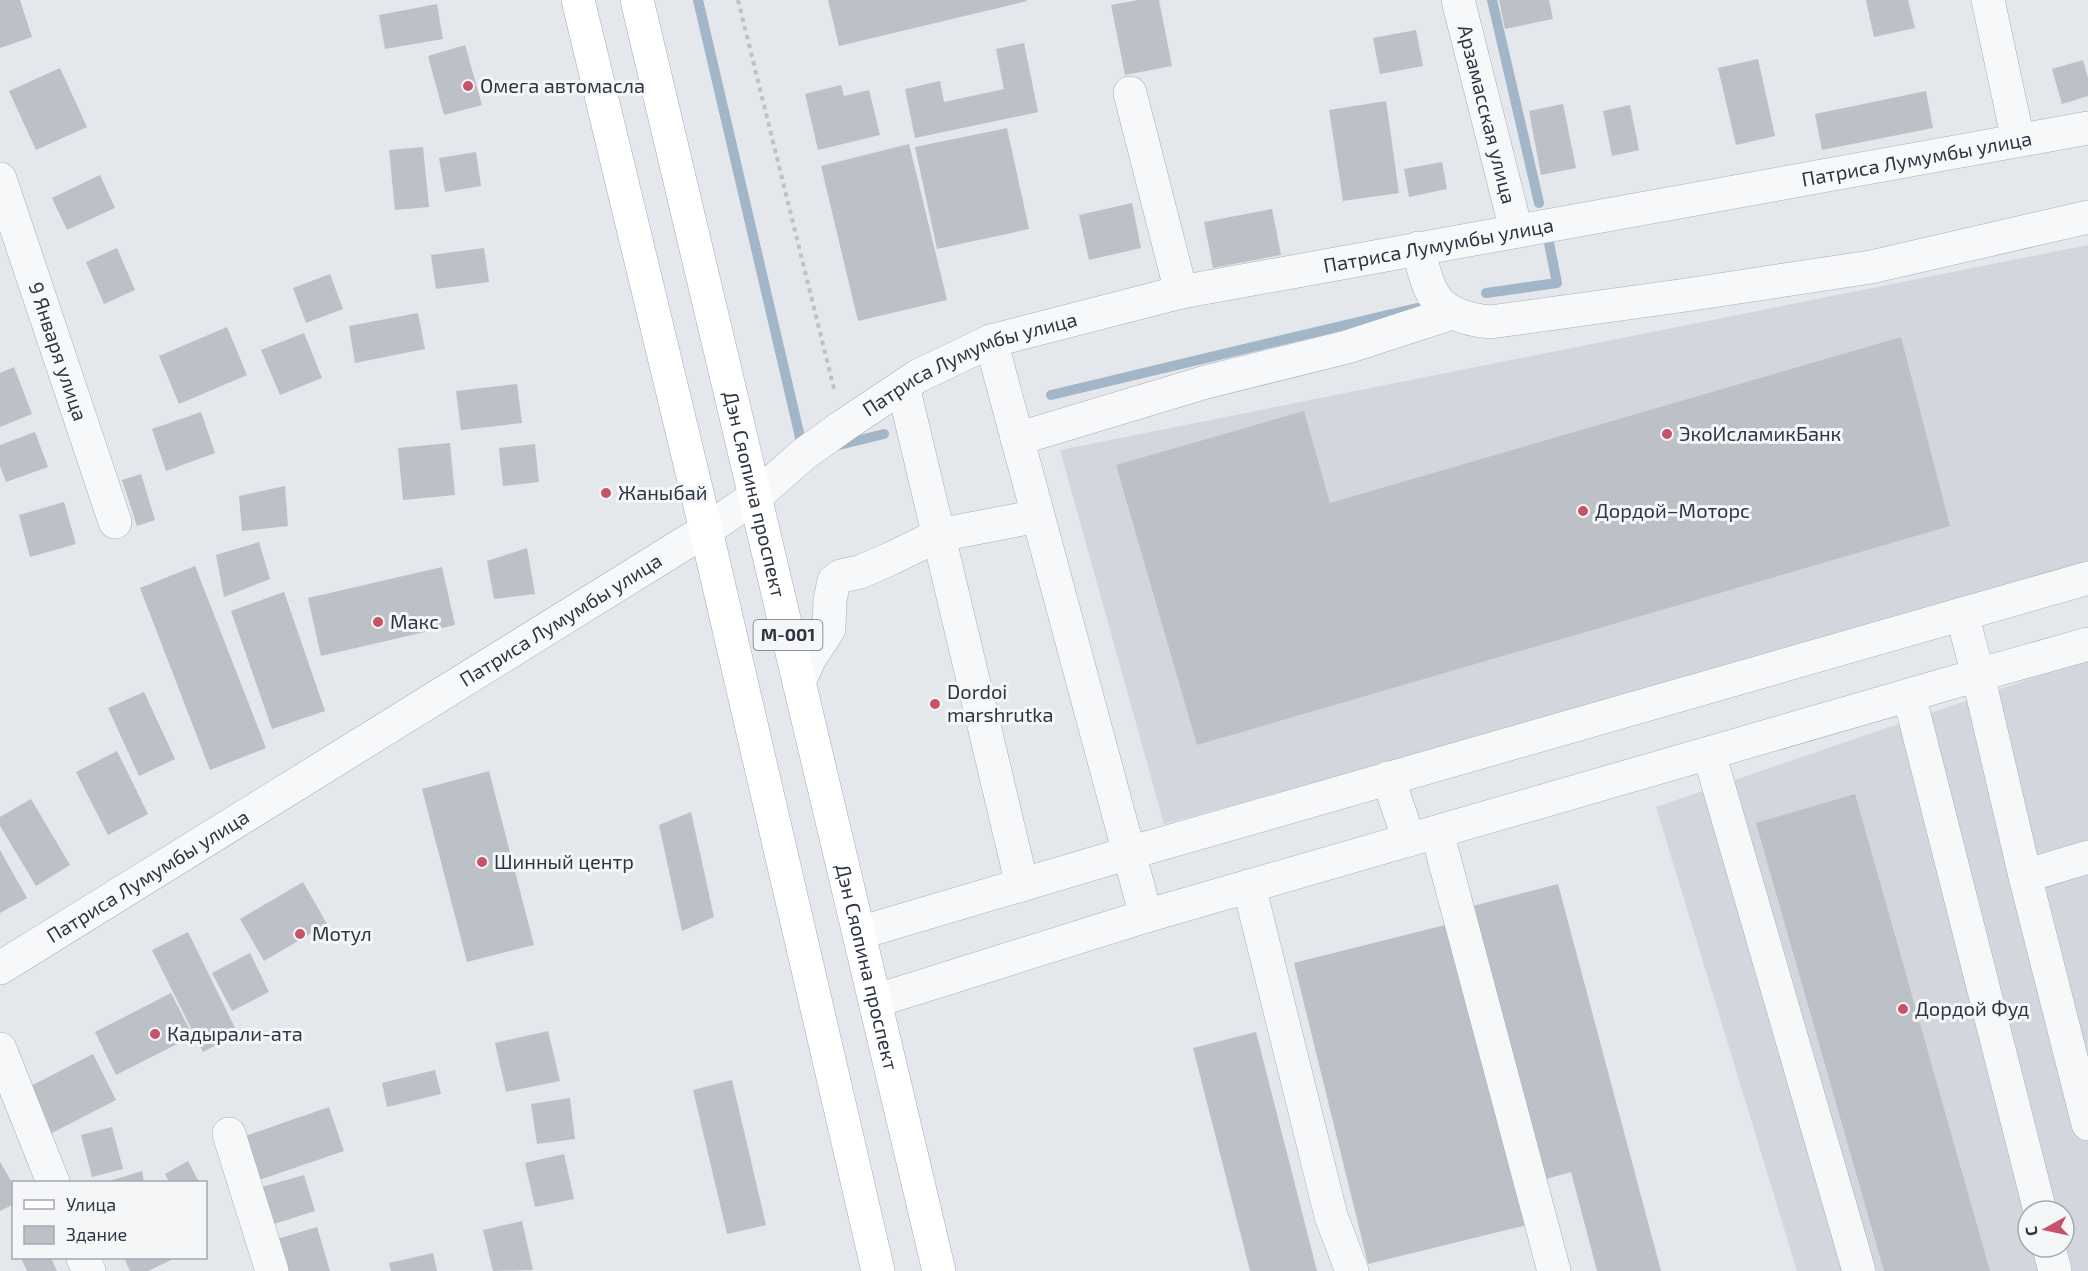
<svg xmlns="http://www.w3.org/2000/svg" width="2088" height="1271" font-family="'Exo 2',sans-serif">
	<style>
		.built { fill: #d3d7dd; fill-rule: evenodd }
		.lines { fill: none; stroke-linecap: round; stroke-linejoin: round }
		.stream { stroke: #a2b6c8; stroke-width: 10 }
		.building { fill: #bcc1c8 }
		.minor-casing { stroke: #a9aeb5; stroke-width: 34 }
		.major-casing { stroke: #a4acb6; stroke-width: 34 }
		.path { stroke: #bec2c7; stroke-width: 4; stroke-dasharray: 4.5 4.5; stroke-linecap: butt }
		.minor { stroke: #f7f8fa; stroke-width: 33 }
		.major { stroke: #fff; stroke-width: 33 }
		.poi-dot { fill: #c65368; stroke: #f4f6f8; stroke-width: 2 }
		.labels { text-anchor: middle; stroke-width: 6; stroke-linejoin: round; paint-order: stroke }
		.shield { fill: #f4f6f8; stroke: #697079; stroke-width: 1.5 }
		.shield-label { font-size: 18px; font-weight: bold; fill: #2d3643 }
		.poi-label { font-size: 20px; fill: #2d3643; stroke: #f4f6f8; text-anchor: start }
		.street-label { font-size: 20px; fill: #2d3643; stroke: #f4f6f8 }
	</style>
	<rect width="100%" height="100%" fill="#e4e7eb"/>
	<!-- built -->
	<g class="built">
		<polygon points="2088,245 2088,572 1164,824 1060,450"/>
		<path d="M2088 659V1271H1797L1656 807ZM2028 1211H2064V1247H2028Z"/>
	</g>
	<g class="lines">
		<!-- stream -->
		<g class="stream">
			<polyline points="698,0 803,450"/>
			<polyline points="1492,0 1539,203"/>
			<polyline points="1486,293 1557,283 1549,243"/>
			<polyline points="1051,395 1417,308"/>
			<polyline points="835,446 884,434"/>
		</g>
	</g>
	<!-- building -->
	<g class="building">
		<polygon points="0,0 20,0 32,37 0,48"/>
		<polygon points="828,0 1026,0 1027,1 839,46"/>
		<polygon points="1138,0 1159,0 1172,66 1125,75 1111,5"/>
		<polygon points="1499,0 1549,0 1553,19 1505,29"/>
		<polygon points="1866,0 1908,0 1915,28 1874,37"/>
		<polygon points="437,4 443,39 385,49 379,15"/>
		<polygon points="1416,30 1423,66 1380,74 1373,38"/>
		<polygon points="1024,43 1038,112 915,138 905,89 940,81 944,102 1004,89 996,49"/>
		<polygon points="465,45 482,105 444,115 428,56"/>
		<polygon points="1758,59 1775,136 1736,145 1718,68"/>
		<polygon points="2083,60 2088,78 2088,96 2062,104 2052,69"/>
		<polygon points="60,68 87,127 36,150 9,91"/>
		<polygon points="841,85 844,96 869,90 880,135 818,150 805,94"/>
		<polygon points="1926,91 1933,128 1822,150 1815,114"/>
		<polygon points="1386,101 1399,193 1343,201 1329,110"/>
		<polygon points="1563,104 1576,168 1541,175 1529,111"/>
		<polygon points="1630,105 1639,150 1612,156 1603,111"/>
		<polygon points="1007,128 1029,229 937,249 915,147"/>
		<polygon points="909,144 947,300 858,321 821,166"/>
		<polygon points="423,147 429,207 395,210 389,150"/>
		<polygon points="476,152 481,186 445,192 439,158"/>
		<polygon points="1442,162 1447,189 1409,197 1404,169"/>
		<polygon points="100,175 115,208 67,230 52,198"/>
		<polygon points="1132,203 1141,248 1089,260 1079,215"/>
		<polygon points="1272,209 1281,255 1213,268 1204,222"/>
		<polygon points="117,248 135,290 104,304 86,262"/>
		<polygon points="484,248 489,282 436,289 431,255"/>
		<polygon points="330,274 343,309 306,323 293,288"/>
		<polygon points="418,313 425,349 355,363 349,326"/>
		<polygon points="227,327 247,375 179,404 159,356"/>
		<polygon points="304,333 322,378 280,395 261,350"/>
		<polygon points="1901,337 1950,526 1197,745 1116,465 1304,411 1330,503"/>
		<polygon points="14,367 32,414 0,427 0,373"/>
		<polygon points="517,384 522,423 461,430 456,391"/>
		<polygon points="201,412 215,453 166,471 152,429"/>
		<polygon points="35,432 48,467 6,482 0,466 0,445"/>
		<polygon points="450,443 455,495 403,500 398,448"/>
		<polygon points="535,444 539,482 503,486 499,448"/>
		<polygon points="141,474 155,520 137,526 122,480"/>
		<polygon points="285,486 288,526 242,531 239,496"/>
		<polygon points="64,502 76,544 30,557 19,515"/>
		<polygon points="259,542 270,579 224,597 216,555"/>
		<polygon points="527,548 535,594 494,599 487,561"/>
		<polygon points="195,566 266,748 210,770 140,588"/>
		<polygon points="442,567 455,625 321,656 308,598"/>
		<polygon points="284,592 325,711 272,729 231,611"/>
		<polygon points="144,692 175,759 139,776 108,708"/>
		<polygon points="117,751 148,814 108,835 76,772"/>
		<polygon points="489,771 534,945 467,962 422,789"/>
		<polygon points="1855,794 1990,1271 1884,1271 1756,823"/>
		<polygon points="31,799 70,865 36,886 0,826 0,817"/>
		<polygon points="691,812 714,917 682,931 659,825"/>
		<polygon points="0,850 27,898 0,913"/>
		<polygon points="303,882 327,924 264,961 240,919"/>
		<polygon points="1558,884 1661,1271 1597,1271 1571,1172 1546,1179 1473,906"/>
		<polygon points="1453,923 1527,1225 1368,1264 1294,963"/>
		<polygon points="188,932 238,1034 203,1052 152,950"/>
		<polygon points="250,953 269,992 232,1011 212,973"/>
		<polygon points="171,993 193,1036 116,1075 95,1032"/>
		<polygon points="548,1031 560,1081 506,1092 495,1043"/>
		<polygon points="1256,1032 1317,1271 1250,1271 1193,1048"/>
		<polygon points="93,1054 116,1100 50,1134 27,1088"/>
		<polygon points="435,1070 441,1094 387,1107 382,1083"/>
		<polygon points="732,1080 766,1225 727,1234 693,1090"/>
		<polygon points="570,1098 575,1139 537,1144 531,1104"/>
		<polygon points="329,1107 344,1151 259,1180 245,1136"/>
		<polygon points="112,1127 123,1169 92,1177 81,1135"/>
		<polygon points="564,1154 574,1199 535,1207 525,1163"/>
		<polygon points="188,1161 199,1182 169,1182 165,1174"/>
		<polygon points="0,1162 14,1186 14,1204 0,1211"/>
		<polygon points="142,1171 144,1182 106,1182"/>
		<polygon points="304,1175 315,1211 274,1224 262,1187"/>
		<polygon points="522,1221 533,1270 493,1271 483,1230"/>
		<polygon points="317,1227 330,1271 286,1271 277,1239"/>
		<polygon points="433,1253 437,1271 391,1271 389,1263"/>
		<polygon points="21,1258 51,1258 57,1271 27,1271"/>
		<polygon points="124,1258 170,1258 171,1260 148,1271 130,1271"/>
	</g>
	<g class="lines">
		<defs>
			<g id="minor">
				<path id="s1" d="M1458 0 1516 230"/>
				<polyline points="1988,0 2018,140"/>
				<polyline points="1130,93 1181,292"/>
				<path id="s2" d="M0 179 115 522"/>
				<path d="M1418 248C1422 262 1425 281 1433 294 1444 314 1469 320 1490 322L1679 296 1871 267 2088 217"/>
				<polyline points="991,341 1146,916"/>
				<polyline points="903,386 1022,885"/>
				<polyline points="1017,439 1206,382 1347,347 1452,313"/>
				<polyline points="1962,614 1978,675 2088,644"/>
				<polyline points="799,682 810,658 829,629 830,600 834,581 841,576 860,572 890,559 939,535 1038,516"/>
				<polyline points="1909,695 2040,1211"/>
				<polyline points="1709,753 1859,1271"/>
				<polyline points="1388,778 1409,840"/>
				<polyline points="1437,832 1554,1271"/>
				<polyline points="2025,876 2088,857"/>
				<polyline points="1249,886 1331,1216 1352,1271"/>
				<polyline points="859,933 1129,853 2088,578"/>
				<path id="s3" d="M0 968 706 530 755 497 804 454 843 426 918 376 991 341 1181 292 2088 128"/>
				<polyline points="875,1001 1146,916 1978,675 2025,876 2088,1124"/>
				<polyline points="0,1049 53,1182"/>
				<polyline points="229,1134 272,1271"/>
				<polyline points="2049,1247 2055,1271"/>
				<polyline points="83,1258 89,1271"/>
			</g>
			<g id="major">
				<polyline points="578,0 706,530 878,1271"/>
				<path id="s4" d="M637 0 939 1271"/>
			</g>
		</defs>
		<!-- minor casing -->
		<use href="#minor" class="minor-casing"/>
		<!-- major casing -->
		<use href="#major" class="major-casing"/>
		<!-- path -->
		<polyline class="path" points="738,0 835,393"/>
		<!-- minor -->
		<use href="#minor" class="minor"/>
		<!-- major -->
		<use href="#major" class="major"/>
	</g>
	<!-- markers -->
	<g class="poi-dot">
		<circle cx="468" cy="86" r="6"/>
		<circle cx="1667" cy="434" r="6"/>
		<circle cx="606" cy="493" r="6"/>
		<circle cx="1583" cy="511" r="6"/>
		<circle cx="378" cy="622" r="6"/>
		<circle cx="935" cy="704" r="6"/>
		<circle cx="482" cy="862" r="6"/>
		<circle cx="300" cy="934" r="6"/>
		<circle cx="1903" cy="1009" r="6"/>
		<circle cx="155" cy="1034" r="6"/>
	</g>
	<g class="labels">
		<!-- shield labels -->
		<rect class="shield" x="753.5" y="620" width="69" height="30" rx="4.5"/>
		<g class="shield-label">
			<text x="788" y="641">M-001</text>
		</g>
		<!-- poi labels -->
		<g class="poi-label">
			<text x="480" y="93">Омега автомасла</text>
			<text x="1679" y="441">ЭкоИсламикБанк</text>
			<text x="618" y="500">Жаныбай</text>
			<text x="1595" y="518">Дордой–Моторс</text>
			<text x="390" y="629">Макс</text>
			<text x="947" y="699">Dordoi<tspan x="947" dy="23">marshrutka</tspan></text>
			<text x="494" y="869">Шинный центр</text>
			<text x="312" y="941">Мотул</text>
			<text x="1915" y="1016">Дордой Фуд</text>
			<text x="167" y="1041">Кадырали-ата</text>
		</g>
		<!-- street labels -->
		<g class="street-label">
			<text dy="7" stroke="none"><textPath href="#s1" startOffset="118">Арзамасская улица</textPath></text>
			<text dy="7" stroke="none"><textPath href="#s3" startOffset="2118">Патриса Лумумбы улица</textPath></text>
			<text dy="7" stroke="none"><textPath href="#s3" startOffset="1632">Патриса Лумумбы улица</textPath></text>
			<text dy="7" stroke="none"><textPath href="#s2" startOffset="182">9 Января улица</textPath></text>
			<text dy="7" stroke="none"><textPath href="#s3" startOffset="1146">Патриса Лумумбы улица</textPath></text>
			<text dy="7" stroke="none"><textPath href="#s4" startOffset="508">Дэн Сяопина проспект</textPath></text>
			<text dy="7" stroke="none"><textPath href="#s3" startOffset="660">Патриса Лумумбы улица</textPath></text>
			<text dy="7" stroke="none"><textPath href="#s3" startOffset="174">Патриса Лумумбы улица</textPath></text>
			<text dy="7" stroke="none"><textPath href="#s4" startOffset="994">Дэн Сяопина проспект</textPath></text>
		</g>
	</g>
	<!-- legend -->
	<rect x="12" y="1181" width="195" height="78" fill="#f4f6f8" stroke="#a4a9b0" stroke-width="1.5"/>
	<rect x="24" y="1200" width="30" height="9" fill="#ffffff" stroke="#a4a9b0" stroke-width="1.5"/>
	<text x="66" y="1211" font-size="18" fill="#2d3643">Улица</text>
	<rect x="24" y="1226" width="30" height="18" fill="#bcc1c8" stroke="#a4a9b0" stroke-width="1.5"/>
	<text x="66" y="1241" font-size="18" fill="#2d3643">Здание</text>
	<!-- north arrow -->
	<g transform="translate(2046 1229) rotate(262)"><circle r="28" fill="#f4f6f8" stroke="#a4a9b0" stroke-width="1.5"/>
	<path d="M0-4.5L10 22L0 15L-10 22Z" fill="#c65368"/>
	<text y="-9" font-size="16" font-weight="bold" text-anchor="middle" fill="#2d3643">С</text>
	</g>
</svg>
